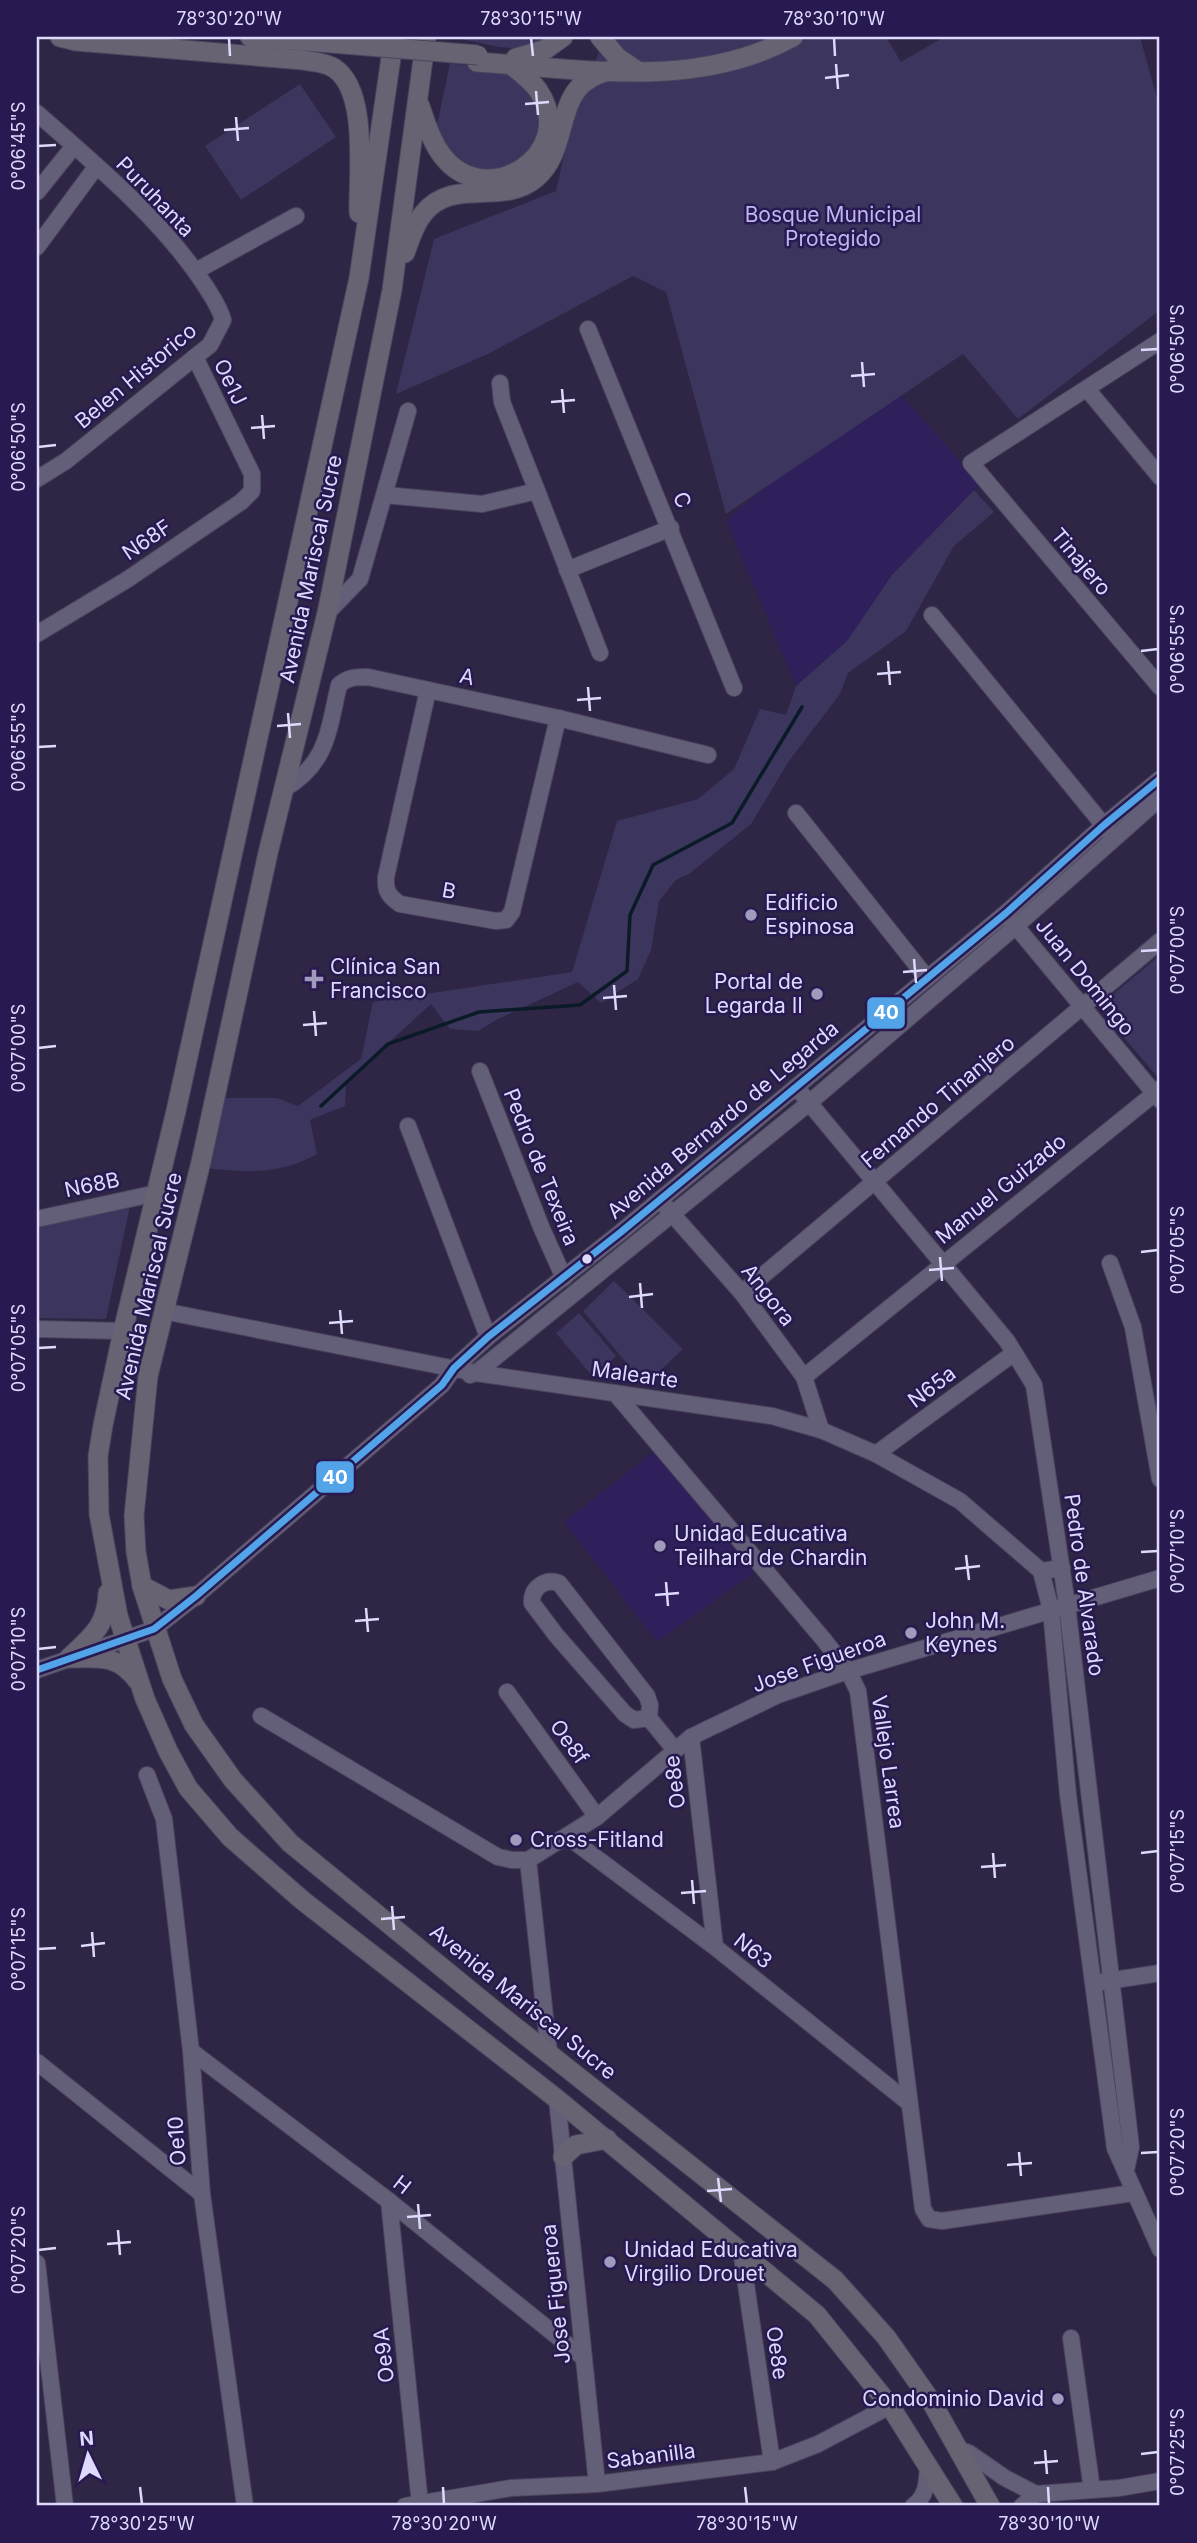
<svg xmlns="http://www.w3.org/2000/svg" width="1197" height="2543" font-family="Inter,sans-serif">
	<style>
		.built { fill: #2f1f5a }
		.green { fill: #3c355d }
		.lines { fill: none; stroke-linecap: round; stroke-linejoin: round }
		.stream { stroke: #0a1b27; stroke-width: 3.5 }
		.minor-casing { stroke: #4b445f; stroke-width: 18 }
		.major-casing { stroke: #4b445f; stroke-width: 21 }
		.minor { stroke: #645f78; stroke-width: 16 }
		.major { stroke: #686372; stroke-width: 19 }
		.major-bridge-casing { stroke: #4b445f; stroke-width: 21; stroke-linecap: butt }
		.major-bridge { stroke: #686372; stroke-width: 19 }
		.bus-1-casing { stroke: #281951; stroke-width: 12 }
		.bus-1 { stroke: #53a3e8; stroke-width: 7 }
		.ticks { fill: none; stroke: #dedafe; stroke-width: 2.5 }
		.poi-dot { fill: #a09bbd; stroke: #281951; stroke-width: 2.5 }
		.bus-dot { fill: #dedafe; stroke: #281951; stroke-width: 2.5 }
		.labels { text-anchor: middle; stroke-width: 5; stroke-linejoin: round; paint-order: stroke }
		.street-label { font-size: 21px; fill: #dedafe; stroke: #281951 }
		.park-label { font-size: 21px; fill: #beb5f4; stroke: #281951 }
		.poi-label { font-size: 21px; fill: #dedafe; stroke: #281951; text-anchor: start }
		.line-badge { stroke: #281951; stroke-width: 2.5 }
		.badge-label { font-size: 19px; text-anchor: middle; font-weight: bold; fill: #fff }
		.neatline { fill: none; stroke: #dedafe; stroke-width: 2.5 }
		.ticks-label { font-size: 18px; text-anchor: middle; fill: #dedafe }
	</style>
	<rect width="100%" height="100%" fill="#2e2644"/>
	<!-- built -->
	<g class="built">
		<polygon points="892,384 980,484 892,575 847,641 796,686 726,520"/>
		<polygon points="653,1452 759,1569 657,1642 564,1522"/>
	</g>
	<!-- green -->
	<g class="green">
		<polygon points="451,37 557,37 529,50 499,47"/>
		<polygon points="606,37 886,37 901,62 944,37 1140,37 1160,109 1160,310 1018,419 963,354 726,514 666,292 633,276 488,354 396,394 434,239 556,191 575,107"/>
		<path d="M450 63 487 68 514 75 541 107C540 141 525 172 485 170 473 169 460 161 448 157L436 130Z"/>
		<polygon points="300,84 336,137 241,200 205,146"/>
		<path d="M974 490 994 512 954 546 906 631 848 673 840 694 789 761 751 824 689 874 676 880 659 901 651 950 638 979 601 1003 578 982 498 1019 478 1031 450 1029 431 1004 346 1082 345 1106 310 1120 317 1154C277 1176 247 1172 203 1168L215 1098H277L298 1106 361 1059 373 1002 572 972 617 821 698 799 734 769 760 709 786 715 796 686 847 641 892 575Z"/>
		<polygon points="1160,955 1160,1071 1156,1075 1098,1007"/>
		<polygon points="130,1206 106,1319 37,1318 37,1228"/>
		<polygon points="614,1281 683,1349 645,1385 583,1311"/>
		<polygon points="579,1313 616,1356 593,1377 556,1333"/>
	</g>
	<g class="lines">
		<!-- stream -->
		<polyline class="stream" points="321,1106 388,1044 479,1012 580,1005 627,971 630,915 653,865 732,823 802,707"/>
		<defs>
			<g id="minor">
				<path d="M37 113C97 166 162 219 206 287 213 298 220 308 223 320L210 345 66 461 37 479"/>
				<polyline points="37,192 74,146"/>
				<polyline points="37,247 96,167"/>
				<polyline points="196,271 296,216"/>
				<polyline points="588,329 734,688"/>
				<polyline points="1160,341 971,463 1160,687"/>
				<polyline points="1087,389 1160,477"/>
				<polyline points="537,491 600,653"/>
				<polyline points="385,495 482,504 537,491 502,402 500,383"/>
				<polyline points="567,570 671,528"/>
				<polyline points="327,613 360,579 408,411"/>
				<polyline points="932,615 1110,833"/>
				<polyline points="37,634 128,579 241,502 252,491 252,474 195,357"/>
				<path d="M428 690 386 877C385 890 388 896 400 904L496 921 506 920 512 912 558 718"/>
				<path d="M284 789C328 763 328 731 339 685 348 677 356 677 368 677L558 718 708 755"/>
				<polyline points="796,813 927,978"/>
				<polyline points="1009,918 1160,1100"/>
				<polyline points="480,1071 542,1229 564,1278"/>
				<polyline points="796,1087 1007,1341 1034,1385 1067,1605 1131,2147 1126,2170"/>
				<polyline points="408,1126 488,1337"/>
				<polyline points="666,1207 742,1293 804,1377 821,1430"/>
				<polyline points="37,1219 157,1193"/>
				<polyline points="1110,1263 1133,1327 1160,1479"/>
				<polyline points="742,1293 1160,941"/>
				<polyline points="163,1311 476,1373 772,1416 821,1430 876,1454 960,1501 1041,1571 1062,1568"/>
				<polyline points="37,1329 123,1331"/>
				<polyline points="470,1375 476,1373 809,1103 1016,926 1160,798"/>
				<polyline points="804,1377 1160,1089"/>
				<polyline points="615,1393 824,1640 848,1671 858,1691 923,2209 929,2219 942,2221 1133,2193"/>
				<polyline points="876,1454 1014,1353"/>
				<polyline points="1041,1571 1051,1610 1068,1795 1115,2148 1160,2249"/>
				<polyline points="37,1670 154,1629 196,1596 442,1385 454,1368 488,1337 621,1232 1006,913 1104,825 1160,779"/>
				<polyline points="507,1692 597,1817"/>
				<polyline points="261,1716 498,1857 512,1860 528,1860 597,1817 691,1737 778,1695 848,1671 1160,1578"/>
				<path d="M649 1718 634 1720 625 1714 556 1635 532 1603C531 1588 545 1578 559 1583L647 1696 650 1705 649 1718 675 1750"/>
				<polyline points="691,1737 715,1947"/>
				<polyline points="147,1775 164,1819 191,2051 202,2194 245,2506"/>
				<polyline points="567,1836 715,1947 909,2103"/>
				<polyline points="528,1860 549,2053"/>
				<polyline points="1101,1982 1160,1973"/>
				<polyline points="191,2051 389,2201 584,2358"/>
				<polyline points="37,2062 202,2194"/>
				<polyline points="557,2099 597,2484"/>
				<polyline points="389,2201 420,2504"/>
				<polyline points="741,2250 772,2462"/>
				<polyline points="37,2263 65,2506"/>
				<polyline points="1071,2338 1092,2490"/>
				<polyline points="958,2449 969,2453 1005,2478 1036,2494"/>
				<polyline points="405,2506 511,2488 597,2484 772,2462 818,2444 890,2406"/>
				<path d="M913 2506C927 2497 927 2481 928 2466"/>
				<polyline points="1022,2506 1036,2494 1119,2488 1160,2481"/>
			</g>
			<g id="major">
				<path d="M60 37 76 41 303 60C313 62 325 62 334 68 369 91 358 175 359 213"/>
				<polyline points="250,37 319,42"/>
				<polyline points="394,37 359,278 176,1111 123,1331 103,1425 98,1456 99,1514 118,1616 145,1699 168,1751 188,1788 230,1837 302,1900 557,2099 817,2315 890,2406 953,2506"/>
				<polyline points="426,37 392,290 327,613 268,853 201,1162 148,1376 134,1516 136,1552 142,1586 172,1679 194,1725 233,1780 290,1843 500,2015 835,2280 886,2337 931,2401 990,2506"/>
				<polyline points="600,37 617,57 636,70"/>
				<polyline points="516,58 546,49 563,37"/>
				<path d="M477 62C582 69 696 90 793 37"/>
				<path d="M420 106C425 121 430 138 439 151 482 217 581 154 538 90 531 80 520 72 510 64"/>
				<path d="M405 253C410 239 414 225 423 214 452 176 502 207 536 178 569 150 555 97 591 78 597 74 604 73 611 70"/>
				<polyline points="142,1586 169,1600 196,1596"/>
				<path d="M69 1658C91 1637 107 1626 108 1593"/>
				<path d="M69 1658C99 1658 117 1654 137 1680"/>
				<polyline points="563,2157 576,2145 607,2139"/>
			</g>
		</defs>
		<!-- minor casing -->
		<use href="#minor" class="minor-casing"/>
		<!-- major casing -->
		<use href="#major" class="major-casing"/>
		<!-- minor -->
		<use href="#minor" class="minor"/>
		<!-- major -->
		<use href="#major" class="major"/>
		<defs>
			<polyline id="major-bridge" points="319,42 478,55"/>
		</defs>
		<!-- major-bridge casing -->
		<use href="#major-bridge" class="major-bridge-casing"/>
		<!-- major-bridge -->
		<use href="#major-bridge" class="major-bridge"/>
		<defs>
			<polyline id="bus-1" points="37,1670 154,1629 196,1596 442,1385 454,1368 488,1337 621,1232 1006,913 1104,825 1160,779"/>
		</defs>
		<!-- bus-1 casing -->
		<use href="#bus-1" class="bus-1-casing"/>
		<!-- bus-1 -->
		<use href="#bus-1" class="bus-1"/>
	</g>
	<!-- ticks -->
	<path class="ticks" d="M229 38 230 56M531 38 533 56M834 38 835 56M836 64 838 89M825 78 849 75M536 91 538 115M525 104 549 102M236 117 238 141M224 130 249 128M38 146 56 145M1141 350 1158 349M862 362 864 387M851 376 875 374M562 389 564 413M551 402 575 400M262 415 264 439M251 428 275 426M38 447 56 445M1141 651 1158 649M888 661 890 685M877 674 901 672M588 687 590 711M577 700 601 698M288 713 290 738M277 726 301 724M38 747 56 746M1141 951 1158 950M914 959 916 983M903 972 927 970M614 985 616 1010M603 998 627 996M314 1011 316 1036M303 1025 327 1023M38 1048 56 1046M1141 1252 1158 1250M940 1257 942 1281M929 1270 954 1268M640 1283 642 1308M629 1297 653 1294M340 1310 342 1334M329 1323 353 1321M38 1348 56 1347M1141 1552 1158 1551M966 1555 969 1580M955 1569 980 1566M666 1582 668 1606M655 1595 679 1593M366 1608 368 1632M355 1621 379 1619M38 1649 56 1647M993 1853 995 1878M1141 1853 1158 1851M981 1867 1006 1865M692 1880 694 1904M681 1893 706 1891M392 1906 394 1930M381 1919 405 1917M92 1932 94 1957M81 1946 105 1943M38 1949 56 1948M1019 2152 1021 2176M1141 2153 1158 2152M1007 2165 1032 2163M718 2178 721 2202M707 2191 732 2189M418 2204 420 2229M407 2217 431 2215M118 2230 120 2255M107 2244 131 2242M38 2250 56 2248M1045 2450 1047 2474M1141 2454 1158 2452M1034 2463 1058 2461M140 2487 142 2504M443 2487 444 2504M745 2487 747 2504M1048 2487 1049 2504"/>
	<!-- markers -->
	<g class="poi-dot">
		<circle cx="751" cy="915" r="7"/>
		<path d="M310.5 968.5h7v7h7v7h-7v7h-7v-7h-7v-7h7z"/>
		<circle cx="817" cy="994" r="7"/>
		<circle cx="660" cy="1546" r="7"/>
		<circle cx="911" cy="1633" r="7"/>
		<circle cx="516" cy="1840" r="7"/>
		<circle cx="610" cy="2262" r="7"/>
		<circle cx="1058" cy="2399" r="7"/>
	</g>
	<circle class="bus-dot" cx="587" cy="1259" r="6"/>
	<g class="labels">
		<!-- street labels -->
		<g class="street-label">
			<text transform="translate(155 197) rotate(46)" y="7">Puruhanta</text>
			<text transform="translate(136 376) rotate(-40)" y="7">Belen Historico</text>
			<text transform="translate(230 382) rotate(64)" y="7">Oe1J</text>
			<text transform="translate(682 500) rotate(67)" y="7">C</text>
			<text transform="translate(147 540) rotate(-34)" y="7">N68F</text>
			<text transform="translate(1081 562) rotate(50)" y="7">Tinajero</text>
			<text transform="translate(311 569) rotate(-78)" y="7">Avenida Mariscal Sucre</text>
			<text transform="translate(467 677) rotate(12)" y="7">A</text>
			<text transform="translate(449 891) rotate(10)" y="7">B</text>
			<text transform="translate(1085 977) rotate(51)" y="7">Juan Domingo</text>
			<text transform="translate(938 1102) rotate(-40)" y="7">Fernando Tinanjero</text>
			<text transform="translate(723 1120) rotate(-40)" y="7">Avenida Bernardo de Legarda</text>
			<text transform="translate(541 1167) rotate(68)" y="7">Pedro de Texeira</text>
			<text transform="translate(92 1185) rotate(-12)" y="7">N68B</text>
			<text transform="translate(1001 1189) rotate(-39)" y="7">Manuel Guizado</text>
			<text transform="translate(149 1286) rotate(-77)" y="7">Avenida Mariscal Sucre</text>
			<text transform="translate(768 1295) rotate(52)" y="7">Angora</text>
			<text transform="translate(635 1375) rotate(8)" y="7">Malearte</text>
			<text transform="translate(932 1387) rotate(-37)" y="7">N65a</text>
			<text transform="translate(1084 1585) rotate(82)" y="7">Pedro de Alvarado</text>
			<text transform="translate(819 1662) rotate(-20)" y="7">Jose Figueroa</text>
			<text transform="translate(569 1742) rotate(54)" y="7">Oe8f</text>
			<text transform="translate(888 1762) rotate(82)" y="7">Vallejo Larrea</text>
			<text transform="translate(675 1782) rotate(-97)" y="7">Oe8e</text>
			<text transform="translate(753 1951) rotate(39)" y="7">N63</text>
			<text transform="translate(523 2002) rotate(39)" y="7">Avenida Mariscal Sucre</text>
			<text transform="translate(177 2141) rotate(-94)" y="7">Oe10</text>
			<text transform="translate(402 2185) rotate(38)" y="7">H</text>
			<text transform="translate(556 2294) rotate(-96)" y="7">Jose Figueroa</text>
			<text transform="translate(777 2353) rotate(82)" y="7">Oe8e</text>
			<text transform="translate(384 2355) rotate(-96)" y="7">Oe9A</text>
			<text transform="translate(651 2456) rotate(-7)" y="7">Sabanilla</text>
		</g>
		<!-- park labels -->
		<g class="park-label">
			<text x="833" y="222">Bosque Municipal<tspan x="833" dy="24">Protegido</tspan></text>
		</g>
		<!-- poi labels -->
		<g class="poi-label">
			<text x="765" y="910">Edificio<tspan x="765" dy="24">Espinosa</tspan></text>
			<text x="330" y="974">Clínica San<tspan x="330" dy="24">Francisco</tspan></text>
			<text x="803" y="989" text-anchor="end">Portal de<tspan x="803" dy="24">Legarda II</tspan></text>
			<text x="674" y="1541">Unidad Educativa<tspan x="674" dy="24">Teilhard de Chardin</tspan></text>
			<text x="925" y="1628">John M.<tspan x="925" dy="24">Keynes</tspan></text>
			<text x="530" y="1847">Cross-Fitland</text>
			<text x="624" y="2257">Unidad Educativa<tspan x="624" dy="24">Virgilio Drouet</tspan></text>
			<text x="1044" y="2406" text-anchor="end">Condominio David</text>
		</g>
	</g>
	<g class="line-badge">
		<rect x="866" y="996" width="40" height="34" rx="7" fill="#53a3e8"/>
		<rect x="315" y="1460" width="40" height="34" rx="7" fill="#53a3e8"/>
	</g>
	<g class="badge-label">
		<text x="886" y="1019">40</text>
		<text x="335" y="1484">40</text>
	</g>
	<!-- border -->
	<rect width="1197" height="2543" fill="none" stroke="#281951" stroke-width="77"/>
	<!-- north arrow -->
	<g transform="translate(88 2455) rotate(355)" stroke="#281951" stroke-width="5" paint-order="stroke">
	<path d="M0-5L12 26L0 18L-12 26Z" fill="#dedafe"/>
	<text y="-10" font-size="19" font-weight="bold" text-anchor="middle" fill="#dedafe">N</text>
	</g>
	<rect x="38" y="38" width="1120" height="2466" class="neatline"/>
	<g class="ticks-label">
		<text x="229" y="25">78°30'20"W</text>
		<text x="531" y="25">78°30'15"W</text>
		<text x="834" y="25">78°30'10"W</text>
		<text transform="translate(19 146) rotate(-90)" y="6">0°06'45"S</text>
		<text transform="translate(1178 349) rotate(-90)" y="6">0°06'50"S</text>
		<text transform="translate(19 447) rotate(-90)" y="6">0°06'50"S</text>
		<text transform="translate(1178 649) rotate(-90)" y="6">0°06'55"S</text>
		<text transform="translate(19 747) rotate(-90)" y="6">0°06'55"S</text>
		<text transform="translate(1178 950) rotate(-90)" y="6">0°07'00"S</text>
		<text transform="translate(19 1048) rotate(-90)" y="6">0°07'00"S</text>
		<text transform="translate(1178 1250) rotate(-90)" y="6">0°07'05"S</text>
		<text transform="translate(19 1348) rotate(-90)" y="6">0°07'05"S</text>
		<text transform="translate(1178 1551) rotate(-90)" y="6">0°07'10"S</text>
		<text transform="translate(19 1649) rotate(-90)" y="6">0°07'10"S</text>
		<text transform="translate(1178 1851) rotate(-90)" y="6">0°07'15"S</text>
		<text transform="translate(19 1949) rotate(-90)" y="6">0°07'15"S</text>
		<text transform="translate(1178 2152) rotate(-90)" y="6">0°07'20"S</text>
		<text transform="translate(19 2250) rotate(-90)" y="6">0°07'20"S</text>
		<text transform="translate(1178 2452) rotate(-90)" y="6">0°07'25"S</text>
		<text x="142" y="2530">78°30'25"W</text>
		<text x="444" y="2530">78°30'20"W</text>
		<text x="747" y="2530">78°30'15"W</text>
		<text x="1049" y="2530">78°30'10"W</text>
	</g>
</svg>
